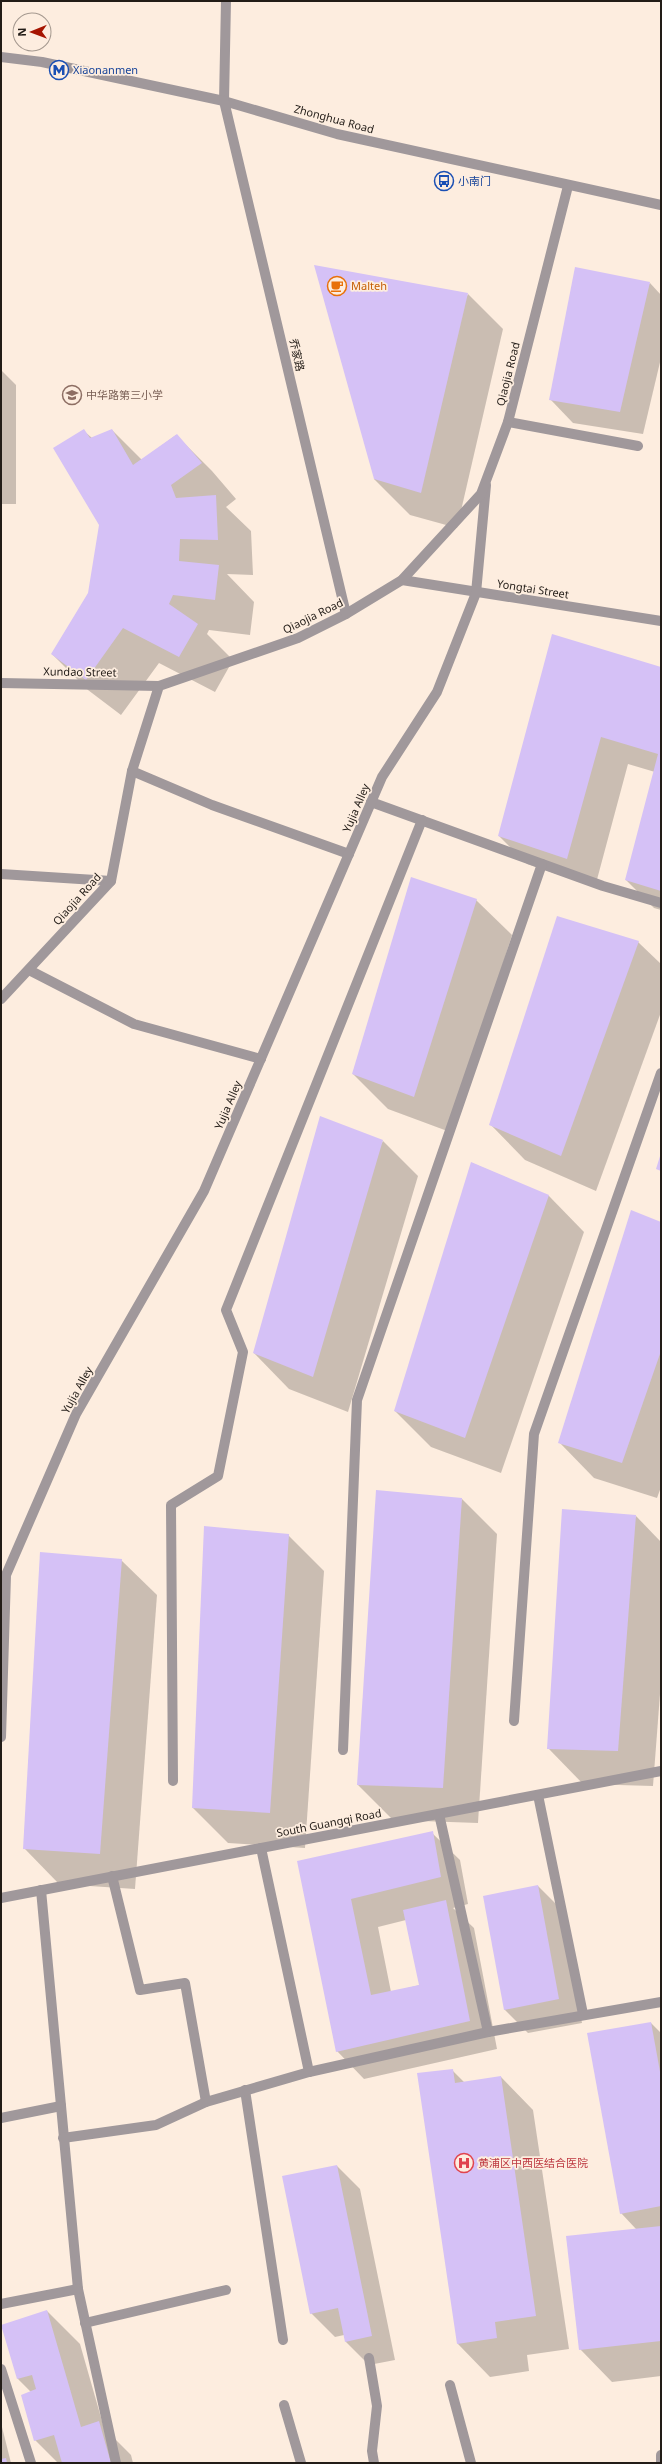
<svg xmlns="http://www.w3.org/2000/svg" width="662" height="2464" font-family="'Noto Sans','Noto Sans SC',sans-serif">
	<style>
		.shadow { fill: #0003; fill-rule: evenodd }
		.building { fill: #d5c1f6 }
		.lines { fill: none; stroke-linecap: round; stroke-linejoin: round }
		.service { stroke: #a0989b; stroke-width: 10 }
		.minor { stroke: #a0989b; stroke-width: 10 }
		.tertiary { stroke: #a0989b; stroke-width: 10 }
		.labels { text-anchor: middle; stroke-width: 3.5; stroke-linejoin: round; paint-order: stroke }
		.transit-label { font-size: 11px; fill: #164399; stroke: #fdeddf; text-anchor: start }
		.street-label { font-size: 11px; fill: #221c17; stroke: #fdeddf }
		.food-label { font-size: 11px; fill: #c56008; stroke: #fdeddf; text-anchor: start }
		.education-label { font-size: 11px; fill: #785e54; stroke: #fdeddf; text-anchor: start }
		.health-label { font-size: 11px; fill: #be3a42; stroke: #fdeddf; text-anchor: start }
	</style>
	<rect width="100%" height="100%" fill="#fdeddf"/>
	<!-- shadow -->
	<g class="shadow">
		<polygon points="650,283 661,295 661,358 643,434 573,423 550,399"/>
		<polygon points="468,294 503,329 457,528 410,515 374,479"/>
		<polygon points="1,370 16,385 16,504 1,504"/>
		<polygon points="112,430 142,460 176,435 212,471 236,499 226,507 251,531 253,575 227,574 254,602 250,635 209,630 207,634 233,660 215,692 159,663 121,715 88,690 52,654 89,593 100,525 84,431 92,438"/>
		<polygon points="661,668 661,910 654,908 626,880 655,772 628,764 595,887 527,864 499,836"/>
		<polygon points="476,900 512,935 450,1132 388,1109 353,1074"/>
		<polygon points="638,942 661,964 661,1012 596,1191 525,1160 490,1124"/>
		<polygon points="383,1141 418,1176 348,1412 289,1389 254,1353"/>
		<polygon points="472,1163 549,1196 584,1232 501,1473 431,1447 395,1411"/>
		<polygon points="661,1223 661,1487 657,1498 594,1478 559,1442"/>
		<polygon points="462,1499 497,1534 478,1823 393,1820 358,1785"/>
		<polygon points="636,1516 661,1542 661,1681 653,1786 583,1784 548,1748"/>
		<polygon points="288,1535 324,1571 305,1848 228,1843 193,1808"/>
		<polygon points="121,1560 157,1595 135,1889 59,1884 24,1848"/>
		<path d="M432 1833 460 1860 468 1904 453 1908 474 1928 497 2049 364 2079 337 2051 299 1862ZM406 1920 420 1985 391 1992 378 1927Z"/>
		<polygon points="538,1886 561,1909 582,2023 528,2033 504,2009"/>
		<polygon points="651,2023 661,2033 661,2376 612,2382 580,2349 636,2229 621,2213"/>
		<polygon points="452,2070 465,2083 501,2077 533,2110 569,2349 527,2355 529,2371 490,2377 458,2344"/>
		<polygon points="337,2166 360,2189 395,2360 369,2365 346,2342 344,2335 335,2337 311,2313"/>
		<polygon points="47,2311 80,2344 104,2428 131,2455 133,2463 58,2463 35,2440 31,2392 18,2379 2,2326"/>
		<polygon points="1,2423 11,2463 1,2463"/>
	</g>
	<!-- building -->
	<g class="building">
		<polygon points="314,265 468,293 421,493 374,479"/>
		<polygon points="575,267 650,282 620,412 549,400"/>
		<polygon points="84,429 90,438 112,429 133,465 177,434 202,463 171,485 176,498 216,495 218,540 180,539 179,561 219,565 215,600 173,595 169,604 198,624 179,657 123,628 86,680 51,654 88,593 99,525 53,448"/>
		<polygon points="552,634 661,667 661,891 625,880 658,754 601,737 567,859 498,836"/>
		<polygon points="411,877 477,899 414,1097 352,1074"/>
		<polygon points="557,916 639,941 561,1156 489,1125"/>
		<polygon points="320,1116 383,1140 313,1377 253,1353"/>
		<polygon points="661,1153 661,1171 656,1169"/>
		<polygon points="471,1162 549,1195 465,1438 394,1411"/>
		<polygon points="631,1210 661,1222 661,1351 622,1463 558,1443"/>
		<polygon points="376,1490 462,1498 443,1788 357,1785"/>
		<polygon points="562,1509 636,1515 618,1751 547,1749"/>
		<polygon points="204,1526 289,1534 270,1813 192,1808"/>
		<polygon points="40,1552 122,1559 100,1854 23,1849"/>
		<polygon points="433,1831 441,1877 351,1899 371,1995 419,1985 403,1910 446,1900 470,2021 336,2052 297,1861"/>
		<polygon points="538,1885 559,1999 504,2010 483,1896"/>
		<polygon points="651,2022 661,2077 661,2206 620,2214 587,2033"/>
		<polygon points="453,2069 455,2083 501,2076 536,2316 495,2322 497,2338 457,2344 417,2073"/>
		<polygon points="337,2165 372,2336 345,2342 338,2308 310,2314 282,2176"/>
		<polygon points="661,2226 661,2341 579,2350 566,2236"/>
		<polygon points="47,2310 81,2427 99,2421 111,2463 62,2463 54,2435 34,2441 21,2395 36,2389 32,2375 17,2379 1,2325"/>
		<polygon points="6,2458 7,2463 1,2463 1,2459"/>
	</g>
	<g class="lines">
		<!-- service -->
		<g class="service">
			<polyline points="508,422 638,446"/>
			<polyline points="402,580 661,621"/>
			<polyline points="132,771 212,805 349,854"/>
			<polyline points="371,802 603,886 661,903"/>
			<polyline points="1,874 111,881"/>
			<polyline points="29,970 134,1024 261,1059"/>
			<polyline points="514,1721 534,1434 661,1073"/>
			<polyline points="1,1737 6,1575 76,1414 204,1191 382,777 437,692 476,593 486,485"/>
			<polyline points="343,1750 357,1400 542,864"/>
			<polyline points="173,1781 171,1505 218,1476 243,1352 226,1310 422,820"/>
			<polyline points="538,1795 583,2014"/>
			<polyline points="439,1814 488,2032"/>
			<polyline points="261,1848 309,2072"/>
			<polyline points="112,1876 140,1990 185,1983 206,2102"/>
			<polyline points="41,1890 78,2289 116,2463"/>
			<polyline points="245,2090 283,2340"/>
			<polyline points="1,2118 61,2106"/>
			<polyline points="63,2138 156,2125 206,2102 309,2072 488,2032 661,2002"/>
			<polyline points="1,2304 78,2289"/>
			<polyline points="85,2323 226,2290"/>
			<polyline points="369,2358 377,2406 372,2451 374,2463"/>
			<polyline points="1,2369 31,2463"/>
			<polyline points="450,2385 471,2463"/>
			<polyline points="284,2405 301,2463"/>
		</g>
		<!-- minor -->
		<g class="minor">
			<polyline points="224,101 226,1"/>
			<polyline points="1,683 159,686"/>
			<polyline points="1,999 111,881 132,771 159,686 298,638 346,614 402,580 481,494 508,422 568,186"/>
			<polyline points="1,1898 661,1771"/>
			<polyline points="661,2463 661,2455"/>
		</g>
		<!-- tertiary -->
		<g class="tertiary">
			<polyline points="1,57 42,62 224,101 337,134 661,205"/>
			<polyline points="224,101 346,614"/>
		</g>
	</g>
	<!-- icons -->
	<defs>
		<symbol id="metro-ring" viewBox="-11 -11 22 22"><circle r="9.5" fill="#fdeddf" stroke="#1a4fb4" stroke-width="1.5"/><path d="M-5.5 5V-5H-3L0 0L3-5H5.5V5H3V-.5L0 4L-3-.5V5Z" fill="#1a4fb4"/></symbol>
		<symbol id="bus-ring" viewBox="-11 -11 22 22"><circle r="9.5" fill="#fdeddf" stroke="#1a4fb4" stroke-width="1.5"/><path d="M-5-6H5V4H4V6H2V4H-2V6H-4V4H-5ZM-3.5-4V0h7V-4ZM-3.5 1.2v1.5H-2V1.2ZM2 1.2v1.5H3.5V1.2Z" fill="#1a4fb4"/></symbol>
		<symbol id="cafe-ring" viewBox="-11 -11 22 22"><circle r="9.5" fill="#fdeddf" stroke="#e8710a" stroke-width="1.5"/><path d="M-5.5-4.5H6V0H3Q3 3.5 0 3.5H-2.5Q-5.5 3.5-5.5 0ZM3-3.2v2h1.7v-2ZM-6 4.5H4V6H-6Z" fill="#e8710a"/></symbol>
		<symbol id="school-ring" viewBox="-11 -11 22 22"><circle r="9.5" fill="#fdeddf" stroke="#8d6e63" stroke-width="1.5"/><path d="M0-5L7-2L0 1L-7-2ZM-4 1L0 2.5L4 1V4Q0 6-4 4Z" fill="#8d6e63"/></symbol>
		<symbol id="hospital-ring" viewBox="-11 -11 22 22"><circle r="9.5" fill="#fdeddf" stroke="#e0444e" stroke-width="1.5"/><path d="M-5-5h3v3.5h4V-5h3V5h-3V1.5h-4V5h-3Z" fill="#e0444e"/></symbol>
	</defs>
	<g fill-rule="evenodd">
		<use href="#metro-ring" x="48" y="59" width="22" height="22"/>
		<use href="#bus-ring" x="433" y="170" width="22" height="22"/>
		<use href="#cafe-ring" x="326" y="275" width="22" height="22"/>
		<use href="#school-ring" x="61" y="384" width="22" height="22"/>
		<use href="#hospital-ring" x="453" y="2152" width="22" height="22"/>
	</g>
	<g class="labels">
		<!-- transit labels -->
		<g class="transit-label">
			<text x="73" y="74">Xiaonanmen</text>
			<text x="458" y="185">小南门</text>
		</g>
		<!-- street labels -->
		<g class="street-label">
			<text transform="translate(334 119) rotate(15)" y="4">Zhonghua Road</text>
			<text transform="translate(297 355) rotate(77)" y="4">乔家路</text>
			<text transform="translate(508 374) rotate(-76)" y="4">Qiaojia Road</text>
			<text transform="translate(533 589) rotate(9)" y="4">Yongtai Street</text>
			<text transform="translate(313 616) rotate(-26)" y="4">Qiaojia Road</text>
			<text transform="translate(80 672) rotate(1)" y="4">Xundao Street</text>
			<text transform="translate(356 808) rotate(-67)" y="4">Yujia Alley</text>
			<text transform="translate(77 899) rotate(-48)" y="4">Qiaojia Road</text>
			<text transform="translate(228 1105) rotate(-67)" y="4">Yujia Alley</text>
			<text transform="translate(77 1390) rotate(-61)" y="4">Yujia Alley</text>
			<text transform="translate(329 1823) rotate(-11)" y="4">South Guangqi Road</text>
		</g>
		<!-- food labels -->
		<g class="food-label">
			<text x="351" y="290">Malteh</text>
		</g>
		<!-- education labels -->
		<g class="education-label">
			<text x="86" y="399">中华路第三小学</text>
		</g>
		<!-- health labels -->
		<g class="health-label">
			<text x="478" y="2167">黄浦区中西医结合医院</text>
		</g>
	</g>
	<!-- border -->
	<rect width="662" height="2464" fill="none" stroke="#221c17" stroke-width="4"/>
	<!-- north arrow -->
	<g transform="translate(32 32) rotate(269)"><circle r="19" fill="#fdeddf" stroke="#a5998f"/>
	<path d="M0-3L7 15L0 10L-7 15Z" fill="#a61400"/>
	<text y="-6" font-size="11" font-weight="bold" text-anchor="middle" fill="#221c17">N</text>
	</g>
</svg>
